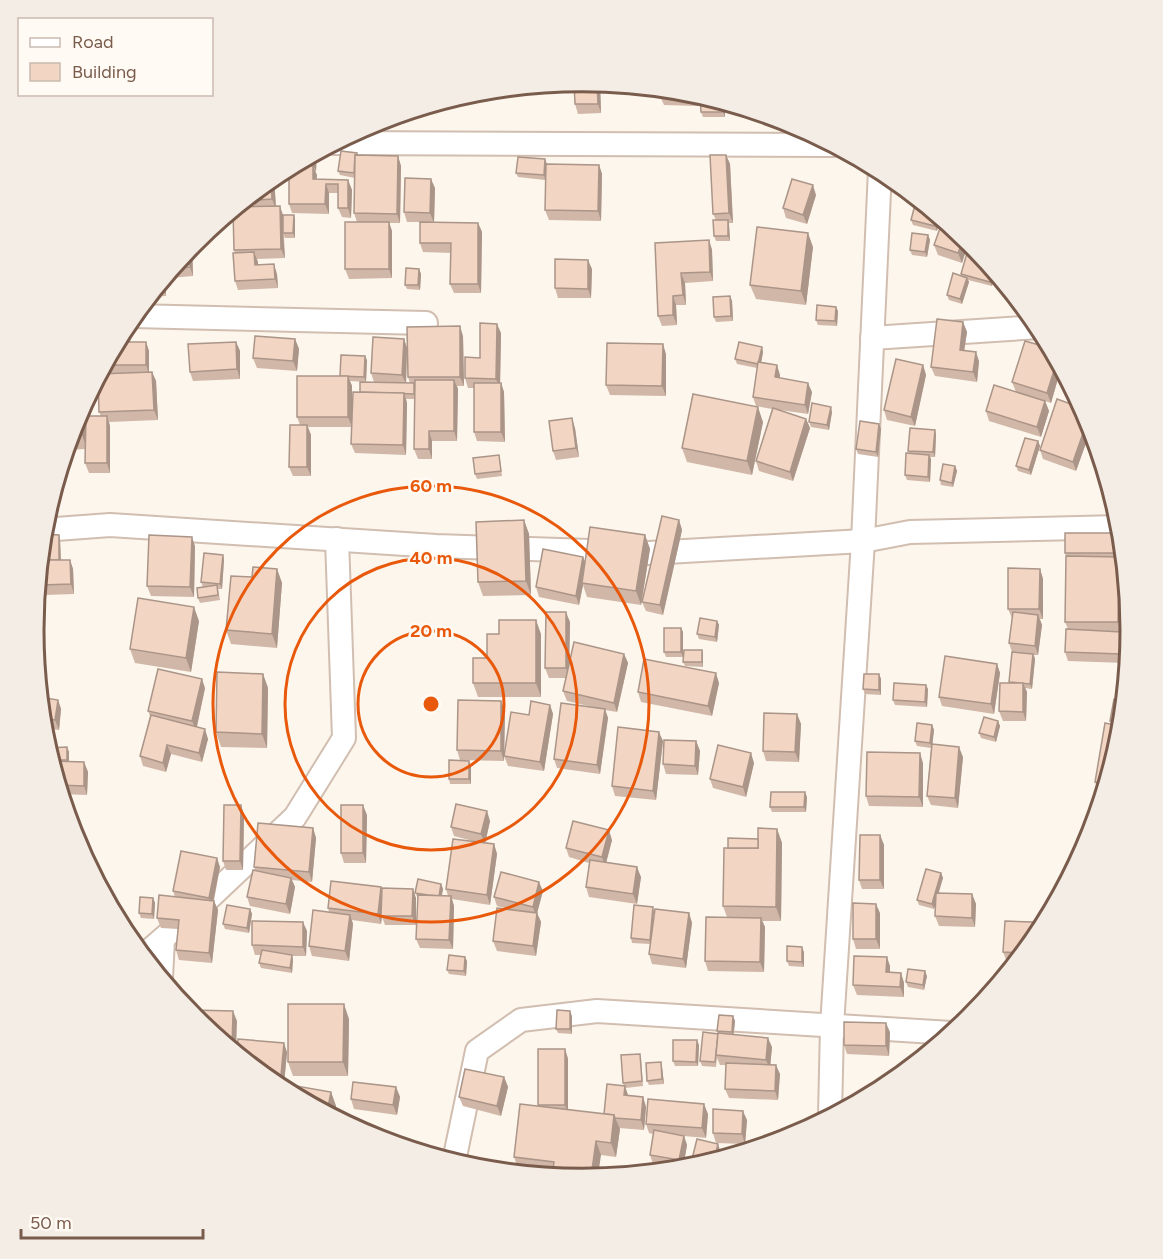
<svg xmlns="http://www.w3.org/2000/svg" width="1163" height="1259" font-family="Figtree,sans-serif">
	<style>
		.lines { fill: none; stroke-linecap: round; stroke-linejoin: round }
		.minor-casing { stroke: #d1beb0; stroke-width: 26 }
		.minor { stroke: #fff; stroke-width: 22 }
		.wall { fill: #d1b7a8 }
		.shaded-wall { fill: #aa9588 }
		.building { fill: #f3d5c3; stroke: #aa9588; stroke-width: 1.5 }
		.ring { fill: none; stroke: #e8590c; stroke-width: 3 }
		.rim { fill: none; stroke: #7a5c4d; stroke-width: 3 }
		.centre { fill: #e8590c; stroke: #fffaf3; stroke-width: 3 }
		.ring-label { font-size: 18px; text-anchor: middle; font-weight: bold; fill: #e8590c; stroke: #fffaf3; stroke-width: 5; stroke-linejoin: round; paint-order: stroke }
	</style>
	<rect width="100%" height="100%" fill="#fdf6ec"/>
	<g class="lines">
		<defs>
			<g id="minor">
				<polyline points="334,143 834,145"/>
				<polyline points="133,316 426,323"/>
				<polyline points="872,338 1039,327"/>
				<polyline points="43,530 110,525 436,546 649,553 863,541 910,532 1120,527"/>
				<polyline points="143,956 205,902 295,817 344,738 337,539"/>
				<polyline points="161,978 163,939"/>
				<polyline points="830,1116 832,1026 863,541 880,170"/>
				<polyline points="454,1161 477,1051 521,1020 597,1011 951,1033"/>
			</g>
		</defs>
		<!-- minor casing -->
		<use href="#minor" class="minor-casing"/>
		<!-- minor -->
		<use href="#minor" class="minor"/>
	</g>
	<!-- wall -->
	<g class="wall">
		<polygon points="582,81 600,83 601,113 578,114 575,104"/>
		<polygon points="689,92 698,94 698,106 664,105 660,96"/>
		<polygon points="700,95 725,103 725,117 703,117 701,112"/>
		<polygon points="316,152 315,172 316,179 348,180 352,190 351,218 342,217 338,208 338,193 329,193 329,214 292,213 289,204 289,171 282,171"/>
		<polygon points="726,155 730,164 733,223 729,223 730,241 716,241 714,236 716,220 713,214"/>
		<polygon points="358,156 398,156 401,166 400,223 389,223 392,231 392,278 349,279 345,269 357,222 354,213 355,178 340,175 338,171"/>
		<polygon points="547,164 599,165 602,174 601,221 549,220 545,210 546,172 545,180 518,177 516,173"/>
		<polygon points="274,176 276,206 283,215 294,215 295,220 295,238 285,238 284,236 285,258 257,259 258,265 277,274 278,288 238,290 235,281 235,253 234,250 244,207 242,202"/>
		<polygon points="435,188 434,222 478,223 482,232 481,293 454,293 450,284 451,253 423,252 420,243 420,222 407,222 404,212"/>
		<polygon points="816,195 807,224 786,218 783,208"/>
		<polygon points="940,218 937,231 913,225 911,220"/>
		<polygon points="928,235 930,240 927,257 912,255 910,250"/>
		<polygon points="709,240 712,250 713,281 685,283 686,305 676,305 677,325 662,326 658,316 655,243"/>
		<polygon points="969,241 962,263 938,255 934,245"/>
		<polygon points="192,244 193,276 170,278 168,272"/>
		<polygon points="971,244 995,273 992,286 968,280 969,282 962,304 949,300 947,295 962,276 961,274 972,255 970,249"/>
		<polygon points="813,247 806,305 756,299 750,285"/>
		<polygon points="419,269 421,274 420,290 407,289 405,285"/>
		<polygon points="592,269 591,298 558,298 555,288"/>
		<polygon points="165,276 166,296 148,297"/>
		<polygon points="730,296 732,301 733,321 716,322 714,317"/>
		<polygon points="838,311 837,326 818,325 816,320"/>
		<polygon points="963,322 967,332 964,350 979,361 977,382 935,376 931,367"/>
		<polygon points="121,333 128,333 131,342 146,342 149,351 149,372 152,372 156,381 158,420 109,422 110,426 110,473 89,473 85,463 85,449 66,450 75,419 86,398 87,416 101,416 99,412 98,376"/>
		<polygon points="501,333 500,383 501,383 504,392 505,442 477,441 474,432 474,388 468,388 465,378 480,358"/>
		<polygon points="463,336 464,386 457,386 458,389 457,441 432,441 432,459 418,459 414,449 415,399 406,399 407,403 406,455 355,453 351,444 360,392 374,382 371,373 404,339 407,348 406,383 410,383 408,377"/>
		<polygon points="295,339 299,349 297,371 257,368 253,358"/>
		<polygon points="236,342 240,351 240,379 193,381 190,372"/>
		<polygon points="762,347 763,352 761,363 780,375 780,378 812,392 808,414 780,410 806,419 810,428 793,481 759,471 756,461 772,409 756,406 753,397 757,368 737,364 735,359"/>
		<polygon points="1050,348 1061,368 1051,403 1045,401 1049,411 1041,437 989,421 986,411 1016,392 1012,382"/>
		<polygon points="666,354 666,396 610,395 606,385"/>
		<polygon points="367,360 366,382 350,381 352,386 352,427 308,427 311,435 311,476 293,476 289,467 300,425 297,417 340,376"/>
		<polygon points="923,365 926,375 915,426 887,420 884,410"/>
		<polygon points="1070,386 1081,406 1071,401 1068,392"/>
		<polygon points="832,412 829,430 811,427 809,422"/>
		<polygon points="1088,420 1091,429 1076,471 1043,459 1040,450"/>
		<polygon points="763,422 752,475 687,462 682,448"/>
		<polygon points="575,428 579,457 556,460 553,451"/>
		<polygon points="881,429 878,457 858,454 856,449"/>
		<polygon points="935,430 936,435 935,457 930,457 931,459 930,482 907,480 905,475 909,453 908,451"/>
		<polygon points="1038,441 1040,446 1031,475 1018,471 1016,466"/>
		<polygon points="1097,450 1102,464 1097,463 1095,458"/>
		<polygon points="499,455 500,460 502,476 477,479 475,474"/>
		<polygon points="955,466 957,471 953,487 941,485 940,480"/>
		<polygon points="524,520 529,534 531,595 483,596 478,582"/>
		<polygon points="679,520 682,530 663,615 646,611 642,602"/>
		<polygon points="42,534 59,535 60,539 61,560 70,560 73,569 74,594 45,595 41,585 41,566 39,566"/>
		<polygon points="645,535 650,549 641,605 587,597 583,585 579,605 539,597 536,587 583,557 585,562"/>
		<polygon points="1118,543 1118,557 1119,557 1124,572 1124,635 1126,641 1125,663 1068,661 1065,652 1068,629 1065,622 1066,556 1065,553"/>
		<polygon points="195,546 194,597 151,596 147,586"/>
		<polygon points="223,555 224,560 222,589 218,589 220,600 200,603 198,598 203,587 201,582"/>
		<polygon points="277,569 282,583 277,648 231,644 226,630 252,577"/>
		<polygon points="1040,569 1043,579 1043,619 1040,619 1042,625 1038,655 1034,655 1035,659 1032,689 1025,688 1027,692 1026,721 1003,721 999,711 1010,683 1012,652 1009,643 1012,618 1008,609"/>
		<polygon points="199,621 191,672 135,663 130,649"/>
		<polygon points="717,621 719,625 717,642 699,639 697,634"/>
		<polygon points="570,622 569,665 624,654 628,663 617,712 605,710 608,718 600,774 557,768 554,759 593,707 567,701 563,691 566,678 549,678 545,668"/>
		<polygon points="681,628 683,632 683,657 666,657 664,652"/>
		<polygon points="541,634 541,697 478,697 473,683 487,658"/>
		<polygon points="702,650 703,655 703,667 685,666 683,662"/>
		<polygon points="997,664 1000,673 994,714 942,706 939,697"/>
		<polygon points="263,674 268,688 267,748 221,747 216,732"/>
		<polygon points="879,674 881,679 881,695 865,694 863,689"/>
		<polygon points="719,683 712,716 641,702 638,692"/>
		<polygon points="205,688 197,727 208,739 202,762 171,754 166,772 143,766 140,756 150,716 148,711"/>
		<polygon points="928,689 927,707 895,705 893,700"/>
		<polygon points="40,697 58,700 61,709 59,730 43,728"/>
		<polygon points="1123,700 1119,737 1101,796 1095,782 1111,724 1110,721"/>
		<polygon points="550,705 553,714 544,771 508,766 504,756 529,715"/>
		<polygon points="505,710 504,761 460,760 457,750"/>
		<polygon points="797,714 801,724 799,762 766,761 763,751"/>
		<polygon points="998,721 1000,726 996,742 981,738 979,733"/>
		<polygon points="932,725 934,730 932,745 963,757 958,808 931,805 927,796 931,748 917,746 915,741"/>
		<polygon points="663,741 656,800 615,796 612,786"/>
		<polygon points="696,741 700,751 698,775 666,774 663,764"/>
		<polygon points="67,747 69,752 69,761 84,762 88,772 87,795 61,794 47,748"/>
		<polygon points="754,763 746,797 713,788 710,779"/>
		<polygon points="923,763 923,807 869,806 866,796"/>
		<polygon points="471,766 471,784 450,784 449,779"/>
		<polygon points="807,797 806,812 772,812 770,807"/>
		<polygon points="241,805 244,815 243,870 226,870 223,861"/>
		<polygon points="367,815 366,863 344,863 341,853"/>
		<polygon points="490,821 485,843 494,844 497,854 490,905 452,899 454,906 453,949 420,948 416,939 418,898 415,893 441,884 443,889 442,896 448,896 446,889 480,843 454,836 451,827"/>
		<polygon points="313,828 316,838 312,882 292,880 295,887 290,914 250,906 247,897 255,870 254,867"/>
		<polygon points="777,829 782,843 781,921 762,921 765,927 764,972 708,971 705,961 727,917 723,906 728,848 758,839"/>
		<polygon points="880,835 884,845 884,889 862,889 859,880"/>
		<polygon points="612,840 606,863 641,877 637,904 589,897 586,887 589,863 569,857 566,848"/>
		<polygon points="220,867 214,901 218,910 212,963 179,960 176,950 178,929 161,928 157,918 175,897 173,891"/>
		<polygon points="941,873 943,878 938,893 972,894 976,904 975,927 939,926 935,916 936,902 934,909 919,905 917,900"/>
		<polygon points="381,887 382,890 416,898 416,925 385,925 382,917 381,924 352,920 353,924 349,961 312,956 309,946 329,912 328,908"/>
		<polygon points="543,891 537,913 541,922 536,956 497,951 493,941 509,909 497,906 494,897"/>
		<polygon points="153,898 155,903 154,919 141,918 139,913"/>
		<polygon points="250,909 252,914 249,933 225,929 223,924"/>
		<polygon points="689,913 692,923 686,968 652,964 649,954 650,944 632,943 631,938"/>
		<polygon points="880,913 880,949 856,949 853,939"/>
		<polygon points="307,931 306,956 292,956 293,960 292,973 261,968 259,963 261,955 255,955 252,945"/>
		<polygon points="1037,931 1037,935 1015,962 1007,962 1003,952"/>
		<polygon points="804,952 804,967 789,966 787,961"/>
		<polygon points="467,961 466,976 449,974 447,970"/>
		<polygon points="890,966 890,973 901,973 904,983 904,997 857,995 853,985"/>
		<polygon points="927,976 924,990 908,987 906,982"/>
		<polygon points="572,1016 572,1034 558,1033 556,1029"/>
		<polygon points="733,1016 735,1021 734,1034 772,1047 770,1065 780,1074 778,1100 729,1098 725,1089 726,1065 720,1065 717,1058 716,1067 702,1066 700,1061 718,1034 717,1031"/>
		<polygon points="349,1019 348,1076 293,1076 288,1062"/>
		<polygon points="890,1032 889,1056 847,1054 844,1045"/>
		<polygon points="699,1045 698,1066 675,1066 673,1061"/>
		<polygon points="565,1049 568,1059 568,1110 604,1114 624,1086 623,1083 641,1059 643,1086 625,1088 628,1095 643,1097 646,1107 644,1130 619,1128 620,1129 616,1157 601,1155 581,1178 519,1171 514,1157"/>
		<polygon points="287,1052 284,1084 331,1092 336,1106 276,1085 237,1053"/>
		<polygon points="661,1062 662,1067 664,1084 649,1085 647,1081"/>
		<polygon points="504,1077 508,1087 501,1116 463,1106 459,1097"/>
		<polygon points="396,1087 400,1097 397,1115 354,1109 351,1099"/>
		<polygon points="708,1114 706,1138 684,1136 687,1145 683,1168 676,1169 653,1164 650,1155 653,1134 649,1133 646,1124"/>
		<polygon points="747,1120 745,1144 716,1143 713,1133"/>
	</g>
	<!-- shaded-wall -->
	<g class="shaded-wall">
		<polygon points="597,83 600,83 601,113 598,104"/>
		<polygon points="695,93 698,94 698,106 695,96"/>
		<polygon points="723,102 725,103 725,117 723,112"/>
		<polygon points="316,152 317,154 316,172 314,167 315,153"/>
		<polygon points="726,155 730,164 733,223 729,213"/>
		<polygon points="398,156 401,166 400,223 397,214"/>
		<polygon points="545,159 547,164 545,180 544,175"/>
		<polygon points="599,165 602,174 601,221 598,211"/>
		<polygon points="313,166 317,175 316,189 313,179"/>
		<polygon points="274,176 276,209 272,199 271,178"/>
		<polygon points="431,179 435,188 434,223 430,213"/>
		<polygon points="348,180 352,190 351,218 348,208"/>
		<polygon points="326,184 329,193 329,214 325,204"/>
		<polygon points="813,185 816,195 807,224 803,215"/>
		<polygon points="280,206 283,215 283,233 285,258 281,249"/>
		<polygon points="294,215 295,220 295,238 293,233"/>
		<polygon points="938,216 940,218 937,231 935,226"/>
		<polygon points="728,220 729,225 730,241 728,236"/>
		<polygon points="389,222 392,231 392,278 389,269"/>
		<polygon points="478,223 482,232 481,293 478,284"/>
		<polygon points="808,233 813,247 806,305 801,291"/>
		<polygon points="928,235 930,240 927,257 925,252"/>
		<polygon points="964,237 969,241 962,263 958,253"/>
		<polygon points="709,240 712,250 713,281 710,272"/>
		<polygon points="192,244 193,276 190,267 189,248"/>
		<polygon points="254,252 258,262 258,275 255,265"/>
		<polygon points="588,260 592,269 591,298 588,289"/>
		<polygon points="274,264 277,274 278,288 275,279"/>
		<polygon points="419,269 421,274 420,290 418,285"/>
		<polygon points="993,271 995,273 992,286 990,282"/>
		<polygon points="681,273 685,283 686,305 683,295"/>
		<polygon points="165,276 166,296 163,287 162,280"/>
		<polygon points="967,278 969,282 962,304 960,299"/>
		<polygon points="673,296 676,305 677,325 673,315"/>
		<polygon points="730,296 732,301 733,321 731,316"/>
		<polygon points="836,307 838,311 837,326 835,321"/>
		<polygon points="963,322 967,332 963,359 960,350"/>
		<polygon points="497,324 501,333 500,389 496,379"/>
		<polygon points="460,326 463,336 464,386 460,377"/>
		<polygon points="295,339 299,349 297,371 293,361"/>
		<polygon points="404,339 407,348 406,384 402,375"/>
		<polygon points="146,342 149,351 149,374 146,365"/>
		<polygon points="236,342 240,351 240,379 237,369"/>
		<polygon points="663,344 666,354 666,396 662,386"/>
		<polygon points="762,347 763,352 760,369 758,364"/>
		<polygon points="976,352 979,361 977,382 973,372"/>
		<polygon points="365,356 367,360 366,382 364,377"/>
		<polygon points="1057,361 1061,368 1051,403 1047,393"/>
		<polygon points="777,365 780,375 779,387 775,377"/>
		<polygon points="923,365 926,375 915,426 911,417"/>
		<polygon points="152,372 156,381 158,420 154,410"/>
		<polygon points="348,376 352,386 352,427 348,417"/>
		<polygon points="454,380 458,389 457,441 454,431"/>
		<polygon points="501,383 504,392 505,442 501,432"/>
		<polygon points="808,383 812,392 808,414 805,405"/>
		<polygon points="404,393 407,403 406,455 403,445"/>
		<polygon points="86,398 87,449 82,435 82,407"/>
		<polygon points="1045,401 1049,411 1041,437 1037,427"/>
		<polygon points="758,407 763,422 752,475 747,461"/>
		<polygon points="831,407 832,412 829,430 827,425"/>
		<polygon points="107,416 110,426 110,473 107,463"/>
		<polygon points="572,418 575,428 579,457 576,448"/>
		<polygon points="806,419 810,428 793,481 790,472"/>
		<polygon points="1088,419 1091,429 1076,471 1073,462"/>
		<polygon points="879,424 881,429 878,457 876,452"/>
		<polygon points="307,425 311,435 311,476 307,467"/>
		<polygon points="935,430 936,435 935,457 933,452"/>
		<polygon points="429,431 432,441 432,459 429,449"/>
		<polygon points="1038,441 1040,446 1031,475 1029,470"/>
		<polygon points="929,455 931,459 930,482 928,477"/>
		<polygon points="955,466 957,471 953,487 952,483"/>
		<polygon points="524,520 529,534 531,595 526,581"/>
		<polygon points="679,520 682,530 663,615 660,605"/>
		<polygon points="1115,533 1118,543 1118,563 1115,553"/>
		<polygon points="59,535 60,539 61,566 59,561"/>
		<polygon points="645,535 650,549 641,605 636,591"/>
		<polygon points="192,537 195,546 194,597 190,587"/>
		<polygon points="223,555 224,560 222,589 220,584"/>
		<polygon points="583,557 587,567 582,583 583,585 579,605 576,596"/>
		<polygon points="1119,557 1124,572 1124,635 1126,641 1125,663 1121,654 1122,633 1118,622"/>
		<polygon points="70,560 73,569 74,594 71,584"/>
		<polygon points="277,569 282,583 277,648 272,634"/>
		<polygon points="1040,569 1043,579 1043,619 1039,609"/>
		<polygon points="194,607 199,621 191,672 186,658"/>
		<polygon points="566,612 570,622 569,678 566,668"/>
		<polygon points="1038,615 1042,625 1038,655 1035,646"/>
		<polygon points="536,620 541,634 541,697 536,683"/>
		<polygon points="717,621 719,625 717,642 715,637"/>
		<polygon points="681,628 683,632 683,657 681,652"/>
		<polygon points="702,650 703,655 703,667 702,662"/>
		<polygon points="624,654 628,663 617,712 614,703"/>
		<polygon points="1033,654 1035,659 1032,689 1030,684"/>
		<polygon points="997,664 1000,673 994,714 991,704"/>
		<polygon points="716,673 719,683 712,716 708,706"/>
		<polygon points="263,674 268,688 267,748 262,734"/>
		<polygon points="879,674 881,679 881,695 879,690"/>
		<polygon points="202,679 205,688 196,730 192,721"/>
		<polygon points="1023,683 1027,692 1026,721 1023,712"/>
		<polygon points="926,685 928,689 927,707 925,702"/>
		<polygon points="58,700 61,709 59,730 55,720"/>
		<polygon points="501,701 505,710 504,761 501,751"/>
		<polygon points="550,705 553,714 544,771 540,762"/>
		<polygon points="605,709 608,718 600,774 597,765"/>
		<polygon points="797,714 801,724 799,762 795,752"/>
		<polygon points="998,721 1000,726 996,742 994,737"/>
		<polygon points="932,725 934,730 932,748 930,743"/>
		<polygon points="205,729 208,739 202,762 199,753"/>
		<polygon points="659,732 663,741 656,800 653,791"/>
		<polygon points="696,741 700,751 698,775 695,766"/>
		<polygon points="167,745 171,754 166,772 163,763"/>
		<polygon points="67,747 69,752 69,764 67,760"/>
		<polygon points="959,747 963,757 958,808 955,798"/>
		<polygon points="751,753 754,763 746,797 743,787"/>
		<polygon points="920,753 923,763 923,807 919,797"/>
		<polygon points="469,761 471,766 471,784 469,779"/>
		<polygon points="84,762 88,772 87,795 84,786"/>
		<polygon points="805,792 807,797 806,812 804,807"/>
		<polygon points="241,805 244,815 243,870 240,861"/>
		<polygon points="363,805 367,815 366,863 363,853"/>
		<polygon points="487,811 490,821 485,844 481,834"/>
		<polygon points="313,828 316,838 312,882 309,872"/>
		<polygon points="777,829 782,843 781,921 776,907"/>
		<polygon points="609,830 612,840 605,867 602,857"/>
		<polygon points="880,835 884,845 884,889 880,880"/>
		<polygon points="494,844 497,854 490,905 487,895"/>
		<polygon points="217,858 220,867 212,907 209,898"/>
		<polygon points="637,867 641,877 637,904 633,894"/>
		<polygon points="941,873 943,878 934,909 932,904"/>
		<polygon points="291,878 295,887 290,914 286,904"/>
		<polygon points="539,882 543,891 536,917 533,907"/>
		<polygon points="441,884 443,889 440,902 439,897"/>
		<polygon points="381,887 384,897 381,924 378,914"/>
		<polygon points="413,889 416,898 416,925 412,916"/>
		<polygon points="972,894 976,904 975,927 972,918"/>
		<polygon points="451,896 454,906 453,949 449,940"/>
		<polygon points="153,898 155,903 154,919 152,914"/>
		<polygon points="214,901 218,910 212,963 209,953"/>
		<polygon points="876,904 880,913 880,949 876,939"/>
		<polygon points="653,907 654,912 651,945 650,940"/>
		<polygon points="250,909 252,914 249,933 247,928"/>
		<polygon points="537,913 541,922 536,956 533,946"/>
		<polygon points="689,913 692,923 686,968 683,959"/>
		<polygon points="350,915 353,924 349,961 345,951"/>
		<polygon points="761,918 765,927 764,972 760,962"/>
		<polygon points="303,922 307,931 306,956 303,947"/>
		<polygon points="1033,922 1037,931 1037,935 1033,940"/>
		<polygon points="802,947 804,952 804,967 802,962"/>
		<polygon points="292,955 293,960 292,973 290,968"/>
		<polygon points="465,957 467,961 466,976 464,971"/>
		<polygon points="887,957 890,966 890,982 886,972"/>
		<polygon points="925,971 927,976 924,990 923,985"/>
		<polygon points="901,973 904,983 904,997 900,987"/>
		<polygon points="344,1004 349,1019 348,1076 343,1062"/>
		<polygon points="233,1011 237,1021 236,1052 232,1049"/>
		<polygon points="570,1011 572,1016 572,1034 570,1029"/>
		<polygon points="733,1016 735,1021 733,1037 732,1032"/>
		<polygon points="886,1023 890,1032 889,1056 886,1046"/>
		<polygon points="768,1038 772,1047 770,1069 766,1060"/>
		<polygon points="697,1040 699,1045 698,1066 696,1062"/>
		<polygon points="284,1043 287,1052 284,1084 281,1075"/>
		<polygon points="565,1049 568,1059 568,1114 565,1105"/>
		<polygon points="661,1062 662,1067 664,1084 662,1079"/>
		<polygon points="776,1065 780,1074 778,1100 775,1091"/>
		<polygon points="504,1077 508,1087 501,1116 497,1106"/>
		<polygon points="625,1086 628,1095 624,1095"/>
		<polygon points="396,1087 400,1097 397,1115 393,1105"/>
		<polygon points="331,1092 336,1106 334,1116 327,1112"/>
		<polygon points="643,1097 646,1107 644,1130 641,1120"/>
		<polygon points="704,1104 708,1114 706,1138 702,1128"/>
		<polygon points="743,1111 747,1120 745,1144 742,1134"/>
		<polygon points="614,1115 620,1129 616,1157 611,1143"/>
		<polygon points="684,1136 687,1145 683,1168 682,1168 679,1160"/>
		<polygon points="596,1141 601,1155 598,1176 591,1177"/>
		<polygon points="718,1144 721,1153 720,1158 714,1160"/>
	</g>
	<!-- building -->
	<g class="building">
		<polygon points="582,81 597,83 598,104 575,104 574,82"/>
		<polygon points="660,89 689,92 695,93 695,96 660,96"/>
		<polygon points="700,95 723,102 723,112 701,112"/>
		<polygon points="341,151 357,153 357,155 355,155 354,173 338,171"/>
		<polygon points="315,153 314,167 313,167 313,166 292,165"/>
		<polygon points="355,155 398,156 397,214 354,213"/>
		<polygon points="710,155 726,155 729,213 713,214"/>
		<polygon points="518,157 545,159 544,175 516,173"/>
		<polygon points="546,164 599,165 598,211 545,210"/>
		<polygon points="292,165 313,166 313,179 348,180 348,208 338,208 338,184 326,184 325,204 289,204 289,167"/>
		<polygon points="271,178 272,199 244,201"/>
		<polygon points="405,178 431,179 430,213 404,212"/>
		<polygon points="792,179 813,185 803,215 783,208"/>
		<polygon points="916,201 922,203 938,216 935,226 911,220"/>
		<polygon points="280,206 281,249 234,250 233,210 235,207"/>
		<polygon points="283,215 294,215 293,233 283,233"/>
		<polygon points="713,220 728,220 728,236 714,236"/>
		<polygon points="943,220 964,237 958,253 934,245"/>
		<rect x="345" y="222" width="44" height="47"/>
		<polygon points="420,222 478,223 478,284 450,284 451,243 420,243"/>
		<polygon points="757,227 808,233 801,291 750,285"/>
		<polygon points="912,233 928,235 925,252 910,250"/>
		<polygon points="709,240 710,272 681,273 683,295 673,296 673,315 658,316 655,243"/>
		<polygon points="971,244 976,250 970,249"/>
		<polygon points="189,248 190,267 172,268"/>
		<polygon points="254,252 255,265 274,264 275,279 235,281 233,253"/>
		<polygon points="967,253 982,257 993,271 990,282 961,274"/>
		<polygon points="555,259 588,260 588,289 555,288"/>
		<polygon points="406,268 419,269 418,285 405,285"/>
		<polygon points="953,273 967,278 960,299 947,295"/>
		<polygon points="162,280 163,287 156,287"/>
		<polygon points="730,296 731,316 714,317 713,297"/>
		<polygon points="817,305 836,307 835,321 816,320"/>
		<polygon points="937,319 963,322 960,350 976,352 973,372 931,367"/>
		<polygon points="480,323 497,324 496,379 465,378 465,357 480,358"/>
		<polygon points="460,326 460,377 408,377 407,327"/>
		<polygon points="121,333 128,333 127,342 146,342 146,365 104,365"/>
		<polygon points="255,336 295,339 293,361 253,358"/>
		<polygon points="373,337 404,339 402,375 371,373"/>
		<polygon points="1025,341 1050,348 1057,361 1047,393 1012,382"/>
		<polygon points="236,342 237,369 190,372 188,344"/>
		<polygon points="739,342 762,347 758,364 735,359"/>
		<polygon points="607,343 663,344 662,386 606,385"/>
		<polygon points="341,355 365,356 364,377 340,376"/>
		<polygon points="896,359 923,365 911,417 884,410"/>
		<polygon points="758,362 777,365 775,377 808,383 805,405 753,397"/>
		<polygon points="152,372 154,410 99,412 98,376 99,374"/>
		<rect x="297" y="376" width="51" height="41"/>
		<polygon points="415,380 454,380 454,431 429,431 429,449 414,449"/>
		<polygon points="360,382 414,383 414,394 360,392"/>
		<rect x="474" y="383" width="27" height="49"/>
		<polygon points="994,385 1045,401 1037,427 986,411"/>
		<polygon points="1070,386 1075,395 1068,392"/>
		<polygon points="353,392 404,393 403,445 351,444"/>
		<polygon points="693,394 758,407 747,461 682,448"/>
		<polygon points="1057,399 1082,408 1088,419 1073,462 1040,450"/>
		<polygon points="812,403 831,407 827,425 809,422"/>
		<polygon points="82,407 82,435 70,436 75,419"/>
		<polygon points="773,408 806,419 790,472 756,461"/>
		<polygon points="86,416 107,416 107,463 85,463"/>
		<polygon points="572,418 576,448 553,451 549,421"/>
		<polygon points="860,421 879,424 876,452 856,449"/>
		<polygon points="290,425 307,425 307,467 289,467"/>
		<polygon points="910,428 935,430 933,452 908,451"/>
		<polygon points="1025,438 1038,441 1029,470 1016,466"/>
		<polygon points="1097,450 1100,460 1095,458"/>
		<polygon points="906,453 929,455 928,477 905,475"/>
		<polygon points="499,455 501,471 475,474 473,458"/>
		<polygon points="943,464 955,466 952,483 940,480"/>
		<polygon points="662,516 679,520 660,605 642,602"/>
		<polygon points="524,520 526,581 478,582 476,522"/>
		<polygon points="590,527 645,535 636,591 582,583"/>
		<rect x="1065" y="533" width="50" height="20"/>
		<polygon points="42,534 59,535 59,560 41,560 40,561"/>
		<polygon points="149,535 192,537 190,587 147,586"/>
		<polygon points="543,549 583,557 576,596 536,587"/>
		<polygon points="204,553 223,555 220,584 201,582"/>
		<polygon points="1066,556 1119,557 1118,622 1065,622"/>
		<polygon points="41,560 70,560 71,584 41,585"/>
		<polygon points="253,567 277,569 272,634 226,630 231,576 252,577"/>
		<polygon points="1008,568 1040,569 1039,609 1008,609"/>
		<polygon points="217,585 218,595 198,598 197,588"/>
		<polygon points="138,598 194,607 186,658 130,649"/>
		<polygon points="546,612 566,612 566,668 545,668"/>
		<polygon points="1013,612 1038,615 1035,646 1009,643"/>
		<polygon points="700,618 717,621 715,637 697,634"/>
		<polygon points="499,620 536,620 536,683 473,683 473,658 487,658 487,634 499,634"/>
		<rect x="664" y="628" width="17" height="24"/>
		<polygon points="1066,629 1122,632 1121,654 1065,652"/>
		<polygon points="574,642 624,654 614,703 563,691"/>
		<polygon points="684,650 702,650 702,662 683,662"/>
		<polygon points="1012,652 1033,654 1030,684 1009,682"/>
		<polygon points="945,656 997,664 991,704 939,697"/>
		<polygon points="644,659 716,673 708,706 638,692"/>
		<polygon points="158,669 202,679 192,721 148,711"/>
		<polygon points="217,672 263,674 262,734 216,732"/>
		<polygon points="864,674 879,674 879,690 863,689"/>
		<polygon points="894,683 926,685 925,702 893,700"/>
		<polygon points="1000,683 1023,683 1023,712 999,711"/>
		<polygon points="40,697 58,700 55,720 42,718"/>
		<polygon points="1114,699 1123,700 1121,723 1110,721"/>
		<polygon points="458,700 501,701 501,751 457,750"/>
		<polygon points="531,701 550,705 540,762 504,756 511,712 529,715"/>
		<polygon points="561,703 605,709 597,765 554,759"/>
		<polygon points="764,713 797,714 795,752 763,751"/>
		<polygon points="151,715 205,729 199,753 167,745 163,763 140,756"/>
		<polygon points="984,717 998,721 994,737 979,733"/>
		<polygon points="917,723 932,725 930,743 915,741"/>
		<polygon points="1105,723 1120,726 1119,737 1105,783 1095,782"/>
		<polygon points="618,727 659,732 653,791 612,786"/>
		<polygon points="664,740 696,741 695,766 663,764"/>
		<polygon points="932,744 959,747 955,798 927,796"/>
		<polygon points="718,745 751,753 743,787 710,779"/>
		<polygon points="67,747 67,760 51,760 47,748"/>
		<polygon points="867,752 920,753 919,797 866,796"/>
		<polygon points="449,760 469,761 469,779 449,779"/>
		<polygon points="51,761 84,762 84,786 58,785"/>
		<polygon points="771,792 805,792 804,807 770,807"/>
		<polygon points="456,804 487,811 481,834 451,827"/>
		<polygon points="224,805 241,805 240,861 223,861"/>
		<rect x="341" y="805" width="22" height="48"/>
		<polygon points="573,821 609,830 602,857 566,848"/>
		<polygon points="258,823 313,828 309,872 254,867"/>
		<polygon points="1086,827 1092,828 1088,840 1083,849"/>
		<polygon points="758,828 777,829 776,907 723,906 724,848 758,848"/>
		<polygon points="860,835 880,835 880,880 859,880"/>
		<polygon points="728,838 758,839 758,848 728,848"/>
		<polygon points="453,839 494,844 487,895 446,889"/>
		<polygon points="181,851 217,858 209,898 173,891"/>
		<polygon points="590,860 637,867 633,894 586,887"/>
		<polygon points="926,869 941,873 932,904 917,900"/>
		<polygon points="253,870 291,878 286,904 247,897"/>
		<polygon points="501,872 539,882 533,907 494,897"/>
		<polygon points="418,879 441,884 439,896 428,895 415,893"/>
		<polygon points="331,881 381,887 378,914 328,908"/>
		<polygon points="382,888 413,889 412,916 381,916"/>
		<polygon points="936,893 972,894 972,918 935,916"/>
		<polygon points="159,895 214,901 209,953 176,950 179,920 157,918"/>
		<polygon points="418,895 451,896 449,940 416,939"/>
		<polygon points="140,897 153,898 152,914 139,913"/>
		<polygon points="853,903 876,904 876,939 853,939"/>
		<polygon points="227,905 250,909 247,928 223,924"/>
		<polygon points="634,905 653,907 650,940 631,938"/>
		<polygon points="497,908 537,913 533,946 493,941"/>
		<polygon points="1045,908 1051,909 1044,922"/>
		<polygon points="655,909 689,913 683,959 649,954"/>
		<polygon points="313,910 350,915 345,951 309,946"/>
		<polygon points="706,917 761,918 760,962 705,961"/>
		<polygon points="252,921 303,922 303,947 252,945"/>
		<polygon points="1005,921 1033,922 1033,940 1022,953 1003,952"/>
		<polygon points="787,946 802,947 802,962 787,961"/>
		<polygon points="262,950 292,955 290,968 259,963"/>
		<polygon points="449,955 465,957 464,971 447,970"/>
		<polygon points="854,956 887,957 886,972 901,973 900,987 853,985"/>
		<polygon points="908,969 925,971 923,985 906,982"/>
		<polygon points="288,1004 344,1004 343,1062 288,1062"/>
		<polygon points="192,1010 233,1011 232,1049 193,1017 192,1015"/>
		<polygon points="557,1010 570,1011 570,1029 556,1029"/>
		<polygon points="719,1015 733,1016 732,1032 717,1031"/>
		<polygon points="844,1022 886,1023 886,1046 844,1045"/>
		<polygon points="941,1031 952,1032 940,1041"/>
		<polygon points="703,1032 718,1034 715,1062 700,1061"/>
		<polygon points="718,1033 768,1038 766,1060 716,1055"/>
		<polygon points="238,1039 284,1043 281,1075 261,1073 237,1053"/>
		<polygon points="673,1040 697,1040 696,1062 673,1061"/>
		<rect x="538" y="1049" width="27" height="56"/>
		<polygon points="640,1054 642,1081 623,1083 621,1055"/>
		<polygon points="661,1062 662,1079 647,1081 646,1063"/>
		<polygon points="726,1063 776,1065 775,1091 725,1089"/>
		<polygon points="465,1069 504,1077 497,1106 459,1097"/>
		<polygon points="273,1082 331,1092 327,1112 276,1085"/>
		<polygon points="353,1082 396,1087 393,1105 351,1099"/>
		<polygon points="607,1084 625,1086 624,1095 643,1097 641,1120 615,1118 614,1115 604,1114"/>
		<polygon points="870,1084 884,1087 867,1096"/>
		<polygon points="648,1099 704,1104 702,1128 646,1124"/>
		<polygon points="520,1104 614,1115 611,1143 596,1141 591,1177 581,1178 552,1175 554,1162 514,1157"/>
		<polygon points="713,1109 743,1111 742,1134 713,1133"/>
		<polygon points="654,1130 684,1136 679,1160 650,1155"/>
		<polygon points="775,1136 789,1137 775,1141"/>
		<polygon points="697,1139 718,1144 714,1160 690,1167"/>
	</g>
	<!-- distance rings -->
	<g class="ring">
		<circle cx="431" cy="704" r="73"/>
		<circle cx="431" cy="704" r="146"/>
		<circle cx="431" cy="704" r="218"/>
	</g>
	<!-- crop -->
	<path d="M0 0H1163V1259H0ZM44 630a538 538 0 1 1 1076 0a538 538 0 1 1-1076 0Z" fill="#f4ede6" fill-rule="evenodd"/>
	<path class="rim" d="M44 630a538 538 0 1 1 1076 0a538 538 0 1 1-1076 0Z"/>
	<circle cx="431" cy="704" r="9" class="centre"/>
	<g class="ring-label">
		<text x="431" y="492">60 m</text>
		<text x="431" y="564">40 m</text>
		<text x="431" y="637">20 m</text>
	</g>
	<!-- legend -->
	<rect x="18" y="18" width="195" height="78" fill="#fffaf3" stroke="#cabbb1" stroke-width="1.5"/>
	<rect x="30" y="38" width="30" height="9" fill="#ffffff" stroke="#cabbb1" stroke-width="1.5"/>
	<text x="72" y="48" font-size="18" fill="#7a5c4d">Road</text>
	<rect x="30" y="63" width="30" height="18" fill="#f3d5c3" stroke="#cabbb1" stroke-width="1.5"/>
	<text x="72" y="78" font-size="18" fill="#7a5c4d">Building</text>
	<!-- scale -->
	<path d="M21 1229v9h182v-9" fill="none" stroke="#7a5c4d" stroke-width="3"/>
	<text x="30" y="1229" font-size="18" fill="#7a5c4d" stroke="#fffaf3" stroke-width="4.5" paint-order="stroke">50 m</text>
</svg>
